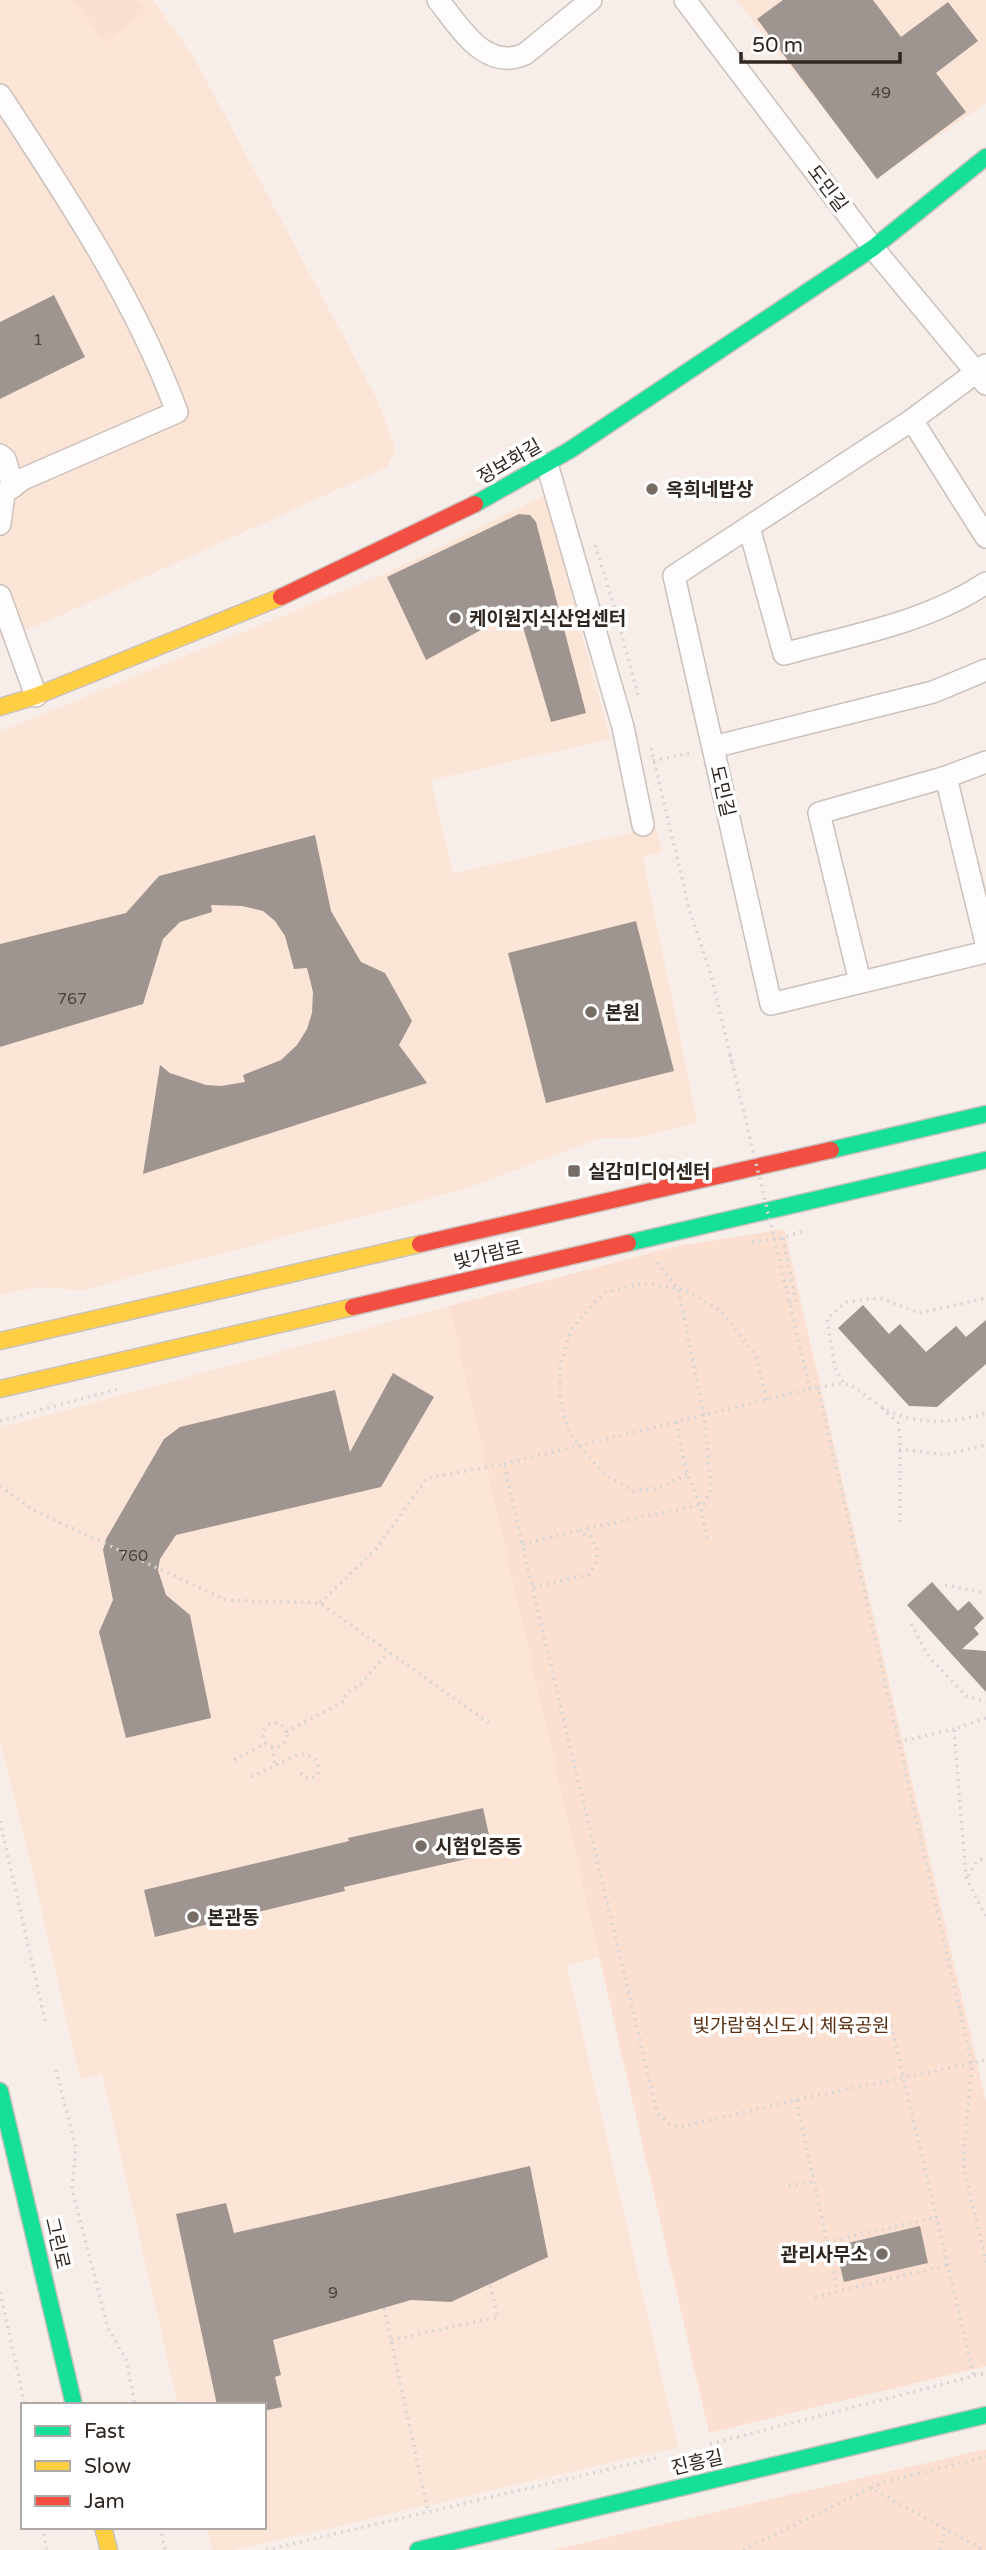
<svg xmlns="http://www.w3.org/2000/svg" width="986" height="2550" font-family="'Varela Round','Noto Sans KR',sans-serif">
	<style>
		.built { fill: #fce4d7 }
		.green { fill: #fbe0d1 }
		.building { fill: #9e9590 }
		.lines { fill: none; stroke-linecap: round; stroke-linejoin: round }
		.street-casing { stroke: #cbc1bc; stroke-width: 24 }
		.fast-casing { stroke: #cbc1bc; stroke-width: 19 }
		.slow-casing { stroke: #cbc1bc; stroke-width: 19 }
		.jam-casing { stroke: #cbc1bc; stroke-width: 19 }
		.path { stroke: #d9d5d4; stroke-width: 3.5; stroke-dasharray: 2 5; stroke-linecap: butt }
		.street { stroke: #fefcfc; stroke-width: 21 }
		.fast { stroke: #16e098; stroke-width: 16 }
		.slow { stroke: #ffcf43; stroke-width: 16 }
		.jam { stroke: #f24e42; stroke-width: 16 }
		.path-bridge { stroke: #d9d5d4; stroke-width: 3.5; stroke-dasharray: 2 5; stroke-linecap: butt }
		.poi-dot { fill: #776d67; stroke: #fff; stroke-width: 2.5 }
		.labels { text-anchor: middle; stroke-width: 7; stroke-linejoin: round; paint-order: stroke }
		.number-label { font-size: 16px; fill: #4c423d }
		.street-label { font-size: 19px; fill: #312721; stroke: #fff }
		.poi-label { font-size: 19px; font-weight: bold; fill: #312721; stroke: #fff; text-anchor: start }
		.park-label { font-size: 19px; fill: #5b2f11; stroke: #fff }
	</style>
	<rect width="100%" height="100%" fill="#f8eee9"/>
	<!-- built -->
	<g class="built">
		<polygon points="0,0 153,0 193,56 376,397 396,449 387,467 50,620 0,639"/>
		<polygon points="736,0 986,0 986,103 885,173 874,172"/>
		<polygon points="545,495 610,739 431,780 453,874 655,827 663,852 643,857 697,1122 642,1137 600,1138 462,1190 82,1290 37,1287 0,1295 0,732 387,573"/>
		<polygon points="449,1306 599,1957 567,1966 678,2447 235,2550 212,2550 207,2527 264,2527 264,2405 178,2405 102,2074 80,2079 36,1886 0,1742 0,1428"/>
	</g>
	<!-- green -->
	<g class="green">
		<polygon points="72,0 138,0 146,11 105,42"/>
		<polygon points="784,1229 986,2102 986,2366 709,2433 449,1306 673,1247"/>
		<polygon points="986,2449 986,2550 553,2550"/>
	</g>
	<!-- building -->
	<g class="building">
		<polygon points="783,0 873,0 901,37 948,2 978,41 936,73 966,112 877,179 757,19"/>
		<polygon points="54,295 85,357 0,399 0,322"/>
		<polygon points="519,514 530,515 536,522 586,713 551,722 518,610 426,660 387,577"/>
		<polygon points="315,835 331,911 361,962 385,973 412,1021 399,1045 427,1083 143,1174 160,1065 170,1073 206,1085 221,1086 245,1082 243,1075 281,1060 297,1045 307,1029 312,1013 313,992 307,968 294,969 285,936 275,921 263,911 242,906 211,905 212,912 180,922 163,939 143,1004 0,1047 0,944 126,913 159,876"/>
		<polygon points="636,921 674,1071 546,1103 508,953"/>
		<polygon points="863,1305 889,1334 900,1324 926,1352 956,1326 966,1337 986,1320 986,1364 937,1407 909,1406 838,1328"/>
		<polygon points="393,1373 434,1397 381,1487 176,1535 160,1559 158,1570 166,1595 190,1615 211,1718 126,1738 99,1632 113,1600 103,1550 106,1539 164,1439 180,1427 335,1390 350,1452"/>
		<polygon points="932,1582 958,1611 969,1601 984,1618 974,1628 979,1634 962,1649 986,1651 986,1692 907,1605"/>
		<polygon points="483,1808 493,1853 344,1887 345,1891 155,1937 144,1890 349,1841 348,1838"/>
		<polygon points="530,2166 548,2257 451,2302 411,2300 273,2340 281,2375 275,2377 282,2407 264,2411 264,2405 217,2405 176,2214 226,2203 234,2233"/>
		<polygon points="920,2226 928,2263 844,2282 835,2246"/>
	</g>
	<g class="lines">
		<defs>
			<g id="street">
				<path d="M438 0C460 27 485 72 525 54L591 0"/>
				<polyline points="685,0 873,248 986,384"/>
				<path d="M0 95C66 196 135 298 177 412L23 479 4 493 0 524"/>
				<polyline points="986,365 912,420 674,576 771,1004 986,952"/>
				<polyline points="912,420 986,537"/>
				<polyline points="0,455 5,459 13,487"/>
				<polyline points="547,464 623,727 643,825"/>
				<path d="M749 527 784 654C852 635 926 623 986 583"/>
				<polyline points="0,596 36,696"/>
				<polyline points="713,747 933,692 986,670"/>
				<polyline points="946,777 986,943"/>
				<polyline points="860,982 819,813 946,777 986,762"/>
			</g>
			<g id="fast">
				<polyline points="475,504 570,450 873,248 986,157"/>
				<polyline points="831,1150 986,1114"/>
				<polyline points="628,1243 986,1160"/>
				<polyline points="0,2091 74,2405"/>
				<polyline points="418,2550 986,2415"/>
			</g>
			<g id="slow">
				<polyline points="0,707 36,696 281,597"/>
				<polyline points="0,1341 420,1244"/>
				<polyline points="0,1389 353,1307"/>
				<polyline points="103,2527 109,2550"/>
			</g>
			<g id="jam">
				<polyline points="281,597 475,504"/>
				<polyline points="420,1244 831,1150"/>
				<polyline points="353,1307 628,1243"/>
			</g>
		</defs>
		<!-- street casing -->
		<use href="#street" class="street-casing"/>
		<!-- fast casing -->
		<use href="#fast" class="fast-casing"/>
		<!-- slow casing -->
		<use href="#slow" class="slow-casing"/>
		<!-- jam casing -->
		<use href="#jam" class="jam-casing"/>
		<!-- path -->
		<g class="path">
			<polyline points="595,545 614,606 639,699"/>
			<polyline points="651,748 690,912 711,975 733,1067"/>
			<polyline points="653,761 694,752"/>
			<polyline points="783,1238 796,1302 790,1303"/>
			<polyline points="752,1242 783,1238 805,1230"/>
			<polyline points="787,1292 810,1389 818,1388 972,2064 963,2164 986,2262"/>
			<polyline points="843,1382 835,1368 827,1319 846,1302 880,1298 919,1313 986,1298"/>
			<path d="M818 1388C857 1378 850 1387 880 1406 913 1426 952 1424 986 1413"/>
			<polyline points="882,1408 898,1423 900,1434 900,1525"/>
			<polyline points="0,1421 118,1389"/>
			<polyline points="676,1422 687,1474 700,1505 708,1543"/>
			<polyline points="899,1449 945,1455 986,1445"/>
			<polyline points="504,1464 810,1389"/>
			<polyline points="687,1474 660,1488 633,1491 603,1473 569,1433 560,1398 560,1365 572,1328 604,1293 643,1283 685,1290 720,1310 756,1356 767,1400"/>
			<polyline points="0,1486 33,1510 226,1600 320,1603 493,1726"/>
			<polyline points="580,1530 704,1504 711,1490 704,1415 678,1289 657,1262"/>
			<polyline points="945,1585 986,1593"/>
			<polyline points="533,1587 588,1575 597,1562 597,1548 591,1537 577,1531 522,1544 657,2112 668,2123 681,2127 796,2100 986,2060"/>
			<polyline points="320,1603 376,1549 427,1478 504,1464 522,1544"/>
			<polyline points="911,1624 929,1657 966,1696 986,1702"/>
			<polyline points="986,1718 954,1729 966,1877 986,1917"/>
			<circle cx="275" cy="1735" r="12"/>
			<polyline points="286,1732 344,1701 346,1693 360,1685 388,1652"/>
			<polyline points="898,1742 954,1729"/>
			<polyline points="272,1747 275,1766"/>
			<polyline points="234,1760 266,1743"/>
			<path d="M251 1777 299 1754C313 1753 322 1763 317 1776L309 1779 298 1771"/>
			<polyline points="0,1821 46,2025"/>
			<polyline points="968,1876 977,1861 986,1858"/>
			<polyline points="891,2025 974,2376"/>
			<polyline points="56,2070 76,2148 72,2189 108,2328 126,2359 135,2405"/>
			<polyline points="796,2100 838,2291"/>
			<polyline points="789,2186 814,2181"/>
			<polyline points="827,2242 937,2217"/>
			<polyline points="0,2292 25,2405"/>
			<polyline points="815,2297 948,2265"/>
			<polyline points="384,2308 428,2511"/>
			<polyline points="391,2340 498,2317 490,2284"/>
			<polyline points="23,2442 23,2450"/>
			<polyline points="710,2444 986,2373"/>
			<polyline points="871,2488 884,2482 986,2457"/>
			<polyline points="42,2527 47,2550"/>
			<polyline points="160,2527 165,2550"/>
			<polyline points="266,2550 661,2457"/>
			<polyline points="743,2550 871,2488 984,2550"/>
			<polyline points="940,2550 945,2528"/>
		</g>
		<!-- street -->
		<use href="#street" class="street"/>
		<!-- fast -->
		<use href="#fast" class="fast"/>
		<!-- slow -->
		<use href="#slow" class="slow"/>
		<!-- jam -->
		<use href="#jam" class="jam"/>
		<!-- path-bridge -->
		<polyline class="path-bridge" points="730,1055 787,1292"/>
	</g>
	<!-- markers -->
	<g class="poi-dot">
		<circle cx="652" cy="489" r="7"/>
		<circle cx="455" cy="618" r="7"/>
		<circle cx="591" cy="1012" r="7"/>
		<rect x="567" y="1164" width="14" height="14" rx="3.5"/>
		<circle cx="421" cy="1846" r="7"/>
		<circle cx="193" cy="1917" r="7"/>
		<circle cx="882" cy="2254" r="7"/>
	</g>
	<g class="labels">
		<!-- number labels -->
		<g class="number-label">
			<text x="881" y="98">49</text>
			<text x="38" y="345">1</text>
			<text x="72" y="1004">767</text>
			<text x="133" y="1561">760</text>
			<text x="333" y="2298">9</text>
		</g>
		<!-- street labels -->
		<g class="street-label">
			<text transform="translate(828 188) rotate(53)" y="7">도민길</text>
			<text transform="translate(509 461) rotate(-30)" y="7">정보화길</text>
			<text transform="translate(723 791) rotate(77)" y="7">도민길</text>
			<text transform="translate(488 1254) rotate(-13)" y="7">빛가람로</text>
			<text transform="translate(58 2243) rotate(77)" y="7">그린로</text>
			<text transform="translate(697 2462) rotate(-13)" y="7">진흥길</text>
		</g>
		<!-- poi labels -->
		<g class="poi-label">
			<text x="666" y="496">옥희네밥상</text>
			<text x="469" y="625">케이원지식산업센터</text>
			<text x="605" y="1019">본원</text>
			<text x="588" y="1178">실감미디어센터</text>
			<text x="435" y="1853">시험인증동</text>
			<text x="207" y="1924">본관동</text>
			<text x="868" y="2261" text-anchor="end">관리사무소</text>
		</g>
		<!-- park labels -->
		<g class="park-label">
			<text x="791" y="2032">빛가람혁신도시 체육공원</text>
		</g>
	</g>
	<!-- legend -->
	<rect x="21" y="2403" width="245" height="126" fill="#ffffff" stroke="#ada9a6" stroke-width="2"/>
	<rect x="35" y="2426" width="35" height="10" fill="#16e098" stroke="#ada9a6" stroke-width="2"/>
	<text x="84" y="2438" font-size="21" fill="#312721">Fast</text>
	<rect x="35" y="2461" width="35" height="10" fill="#ffcf43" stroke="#ada9a6" stroke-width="2"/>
	<text x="84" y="2473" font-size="21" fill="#312721">Slow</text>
	<rect x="35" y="2496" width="35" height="10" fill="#f24e42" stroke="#ada9a6" stroke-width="2"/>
	<text x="84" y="2508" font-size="21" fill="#312721">Jam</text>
	<!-- scale -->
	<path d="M741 52v10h159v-10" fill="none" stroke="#312721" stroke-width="3.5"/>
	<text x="752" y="52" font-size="21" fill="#312721" stroke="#ffffff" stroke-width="5" paint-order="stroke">50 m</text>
</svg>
